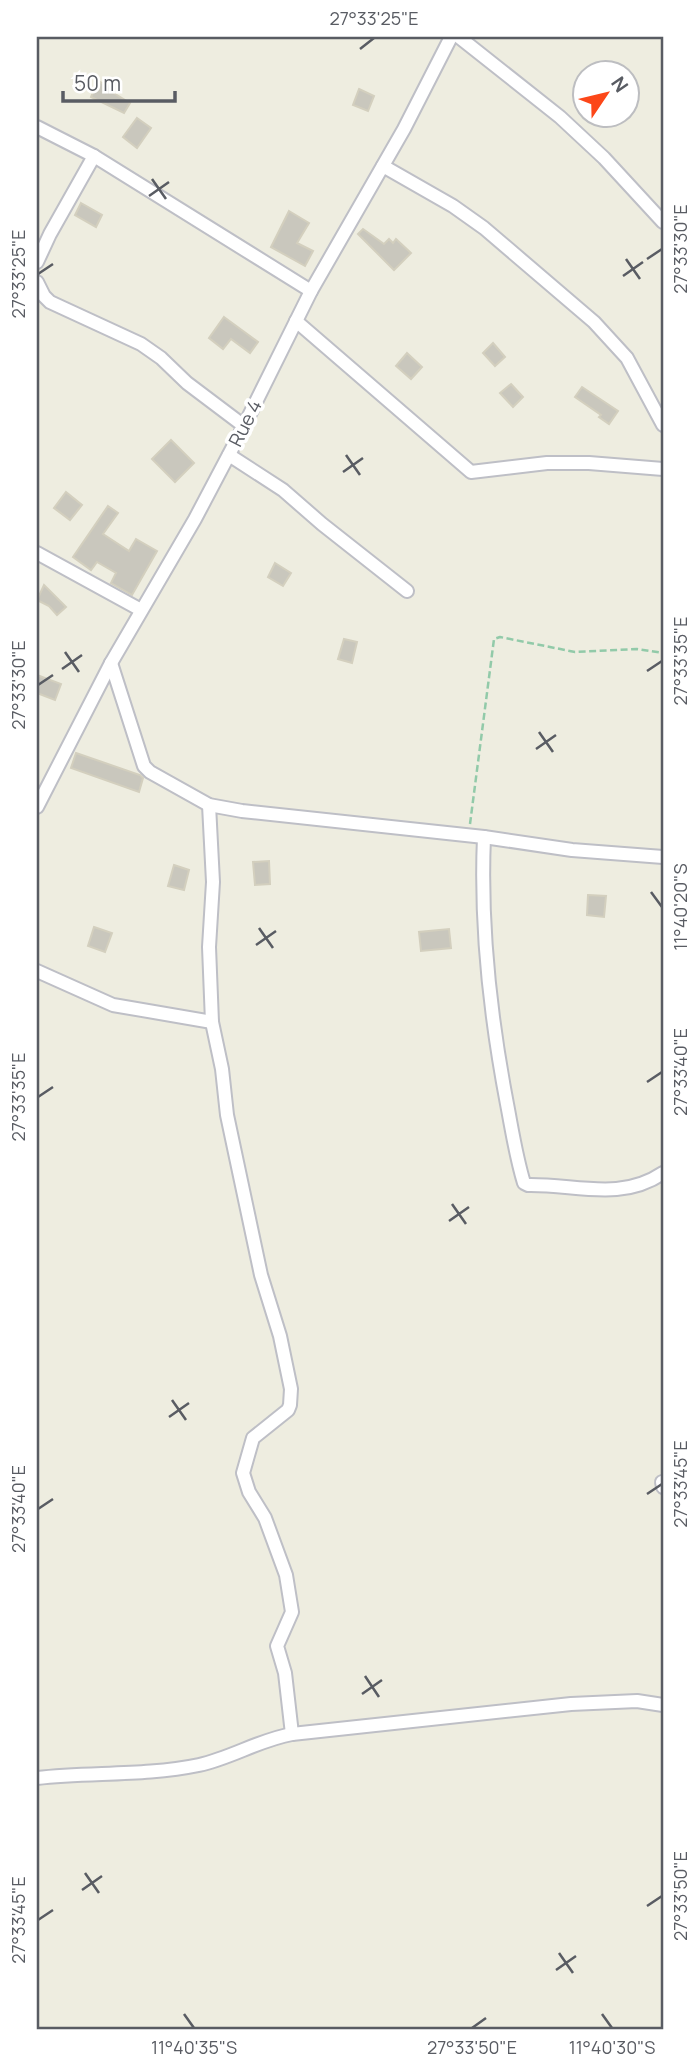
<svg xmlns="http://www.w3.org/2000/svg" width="700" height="2067" font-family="Manrope,sans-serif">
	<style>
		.building { fill: #c9c7bd; stroke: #d3cfbe; stroke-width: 2 }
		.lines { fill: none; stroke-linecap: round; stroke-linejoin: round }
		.street-casing { stroke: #bebfc6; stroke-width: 16 }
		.path { stroke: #92caa9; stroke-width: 2.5; stroke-dasharray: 7 3.5; stroke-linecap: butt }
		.street { stroke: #fff; stroke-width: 12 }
		.ticks { fill: none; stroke: #595c63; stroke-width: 2.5 }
		.labels { text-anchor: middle; stroke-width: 7; stroke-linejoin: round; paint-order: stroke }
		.street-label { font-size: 19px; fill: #595c63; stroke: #fff }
		.neatline { fill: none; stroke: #595c63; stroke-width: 2.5 }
		.ticks-label { font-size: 18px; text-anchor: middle; fill: #595c63 }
	</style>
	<rect width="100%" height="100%" fill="#eeede0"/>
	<!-- building -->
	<g class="building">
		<polygon points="98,81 114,89 112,92 130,103 124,113 91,97"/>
		<polygon points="359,89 374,96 368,111 353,105"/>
		<polygon points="137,118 151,128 137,148 123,137"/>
		<polygon points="81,203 102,215 96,227 75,215"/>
		<polygon points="289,211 309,223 297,243 313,251 305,266 271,247"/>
		<polygon points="363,229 384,244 389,239 393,243 396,239 411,253 394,270 358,234"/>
		<polygon points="224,317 258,342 250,353 231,339 223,349 209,338"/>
		<polygon points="493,343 505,357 495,366 483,353"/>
		<polygon points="407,353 422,367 411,379 396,366"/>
		<polygon points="511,384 523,397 513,407 500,393"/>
		<polygon points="582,387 618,411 609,424 599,417 601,415 575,397"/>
		<polygon points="171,440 194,463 175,482 152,459"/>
		<polygon points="66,492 82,505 70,520 54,508"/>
		<polygon points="108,506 118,513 103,534 129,551 136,539 157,551 132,595 111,583 116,573 97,562 91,570 73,557"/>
		<polygon points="275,563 291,573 283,586 268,577"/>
		<polygon points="44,585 66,607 57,615 49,606 37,600"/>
		<polygon points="344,639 357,642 352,663 338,659"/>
		<polygon points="37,675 61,684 55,700 37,693"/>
		<polygon points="76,753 140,775 143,778 139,792 71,768"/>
		<polygon points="269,861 270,884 255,885 253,862"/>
		<polygon points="174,865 189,870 184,890 168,886"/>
		<polygon points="588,895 606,896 604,917 587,915"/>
		<polygon points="94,927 112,933 105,952 88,946"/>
		<polygon points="449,929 451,948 421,951 419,932"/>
	</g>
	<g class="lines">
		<defs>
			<g id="street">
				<polyline points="459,37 560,117 604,158 663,222"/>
				<polyline points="37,127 94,156 311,291"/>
				<polyline points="383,166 453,206 484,228 594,322 627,358 663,425"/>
				<polyline points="37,262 50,234 94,156"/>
				<polyline points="37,282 44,296 50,302 141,344 161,358 187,383 244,426"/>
				<polyline points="296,321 471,472 547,463 589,463 663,469"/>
				<polyline points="229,455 283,490 322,524 407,591"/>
				<polyline points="37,553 141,610"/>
				<polyline points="111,663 144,766 150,772 209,805 242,811 484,837 572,850 663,857"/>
				<polyline points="209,805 213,882 209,947 212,1022 222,1069 227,1115 261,1275 280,1336 291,1389 290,1405 288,1410 253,1438 243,1473 249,1492 265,1518 286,1575 292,1612 277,1646 285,1673 292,1734"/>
				<polyline points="37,807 111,663 195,519 244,426 311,291 404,129 451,37"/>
				<path d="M484 837C480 927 490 1015 507 1104 512 1130 516 1157 524 1183L528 1185C575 1184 620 1202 663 1173"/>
				<polyline points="37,971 113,1005 212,1022"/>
				<polyline points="662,1482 663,1487"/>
				<path d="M37 1778C91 1772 146 1776 199 1765 231 1758 259 1740 292 1734L571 1704 637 1701 663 1705"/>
			</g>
		</defs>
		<!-- street casing -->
		<use href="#street" class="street-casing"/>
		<!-- path -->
		<polyline class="path" points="470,824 494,639 500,637 575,652 637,649 663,653"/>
		<!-- street -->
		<use href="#street" class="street"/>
	</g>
	<!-- ticks -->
	<path class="ticks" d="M360 49 374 38M152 179 166 199M149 196 169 182M626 259 640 279M647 259 662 249M38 274 53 264M623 276 643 262M346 455 360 475M343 472 363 458M65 652 79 672M62 669 82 655M647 671 662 661M38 685 53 675M539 732 553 752M536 749 556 735M651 892 662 907M259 928 273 948M256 945 276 931M647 1082 662 1072M38 1097 53 1087M452 1204 466 1224M449 1221 469 1207M172 1400 186 1420M169 1417 189 1403M647 1494 662 1484M38 1509 53 1499M365 1676 379 1697M362 1694 382 1680M85 1873 99 1893M82 1890 102 1876M647 1906 662 1896M38 1920 53 1910M559 1953 573 1973M556 1970 576 1956M184 2014 194 2028M602 2014 612 2028M472 2028 486 2018"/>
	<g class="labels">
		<!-- street labels -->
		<g class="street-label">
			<text transform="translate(245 423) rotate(-63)" y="7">Rue 4</text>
		</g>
	</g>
	<!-- border -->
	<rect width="700" height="2067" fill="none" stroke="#ffffff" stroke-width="77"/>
	<!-- north arrow -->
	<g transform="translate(606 94) rotate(55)"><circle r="33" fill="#ffffff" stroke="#bdbec1" stroke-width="2"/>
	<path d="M0-5L12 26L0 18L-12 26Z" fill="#fc4719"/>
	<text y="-10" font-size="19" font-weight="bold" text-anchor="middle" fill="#595c63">N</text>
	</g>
	<!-- scale -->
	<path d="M63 91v10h112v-10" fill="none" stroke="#595c63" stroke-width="3.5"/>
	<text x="74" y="91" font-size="21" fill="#595c63" stroke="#ffffff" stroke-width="5" paint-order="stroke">50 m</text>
	<rect x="38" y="38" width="624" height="1990" class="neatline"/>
	<g class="ticks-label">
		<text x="374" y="25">27°33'25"E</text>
		<text transform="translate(681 249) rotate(-90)" y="6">27°33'30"E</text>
		<text transform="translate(19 274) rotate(-90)" y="6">27°33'25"E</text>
		<text transform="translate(681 661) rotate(-90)" y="6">27°33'35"E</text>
		<text transform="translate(19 685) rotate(-90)" y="6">27°33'30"E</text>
		<text transform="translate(681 907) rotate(-90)" y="6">11°40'20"S</text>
		<text transform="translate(681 1072) rotate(-90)" y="6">27°33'40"E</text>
		<text transform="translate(19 1097) rotate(-90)" y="6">27°33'35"E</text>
		<text transform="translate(681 1484) rotate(-90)" y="6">27°33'45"E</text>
		<text transform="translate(19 1509) rotate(-90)" y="6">27°33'40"E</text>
		<text transform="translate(681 1896) rotate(-90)" y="6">27°33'50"E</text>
		<text transform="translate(19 1920) rotate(-90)" y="6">27°33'45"E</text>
		<text x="194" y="2054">11°40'35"S</text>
		<text x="472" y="2054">27°33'50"E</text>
		<text x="612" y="2054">11°40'30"S</text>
	</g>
</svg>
